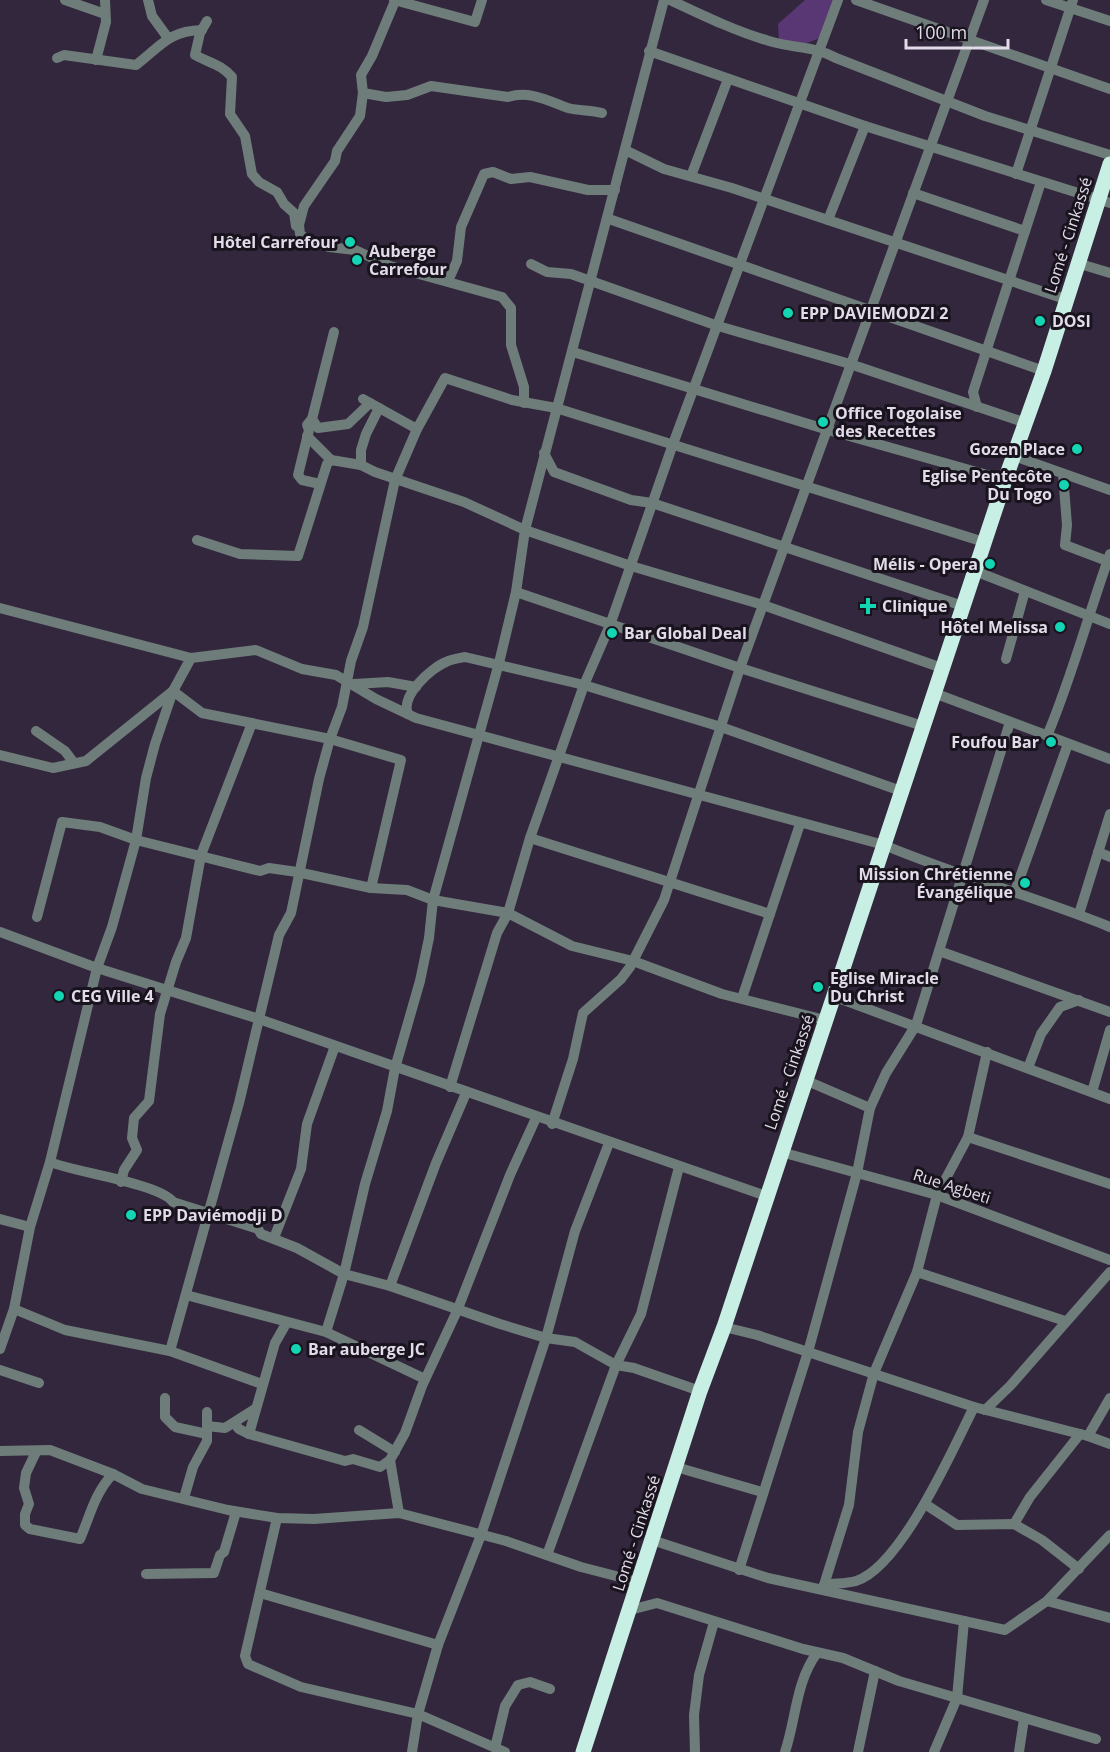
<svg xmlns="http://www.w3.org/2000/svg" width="1110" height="1752" font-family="'Open Sans',sans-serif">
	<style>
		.green { fill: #583774 }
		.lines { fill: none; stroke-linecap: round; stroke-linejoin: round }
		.minor { stroke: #6e7d79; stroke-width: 10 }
		.highway { stroke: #c8efe3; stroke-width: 15 }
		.poi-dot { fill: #13d5b3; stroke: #18131d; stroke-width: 2 }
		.labels { text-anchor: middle; stroke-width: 6; stroke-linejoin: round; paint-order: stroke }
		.street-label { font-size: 16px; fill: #e2dbe9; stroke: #18131d }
		.poi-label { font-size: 16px; font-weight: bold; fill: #e2dbe9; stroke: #18131d; text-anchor: start }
	</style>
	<rect width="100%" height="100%" fill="#33273e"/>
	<!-- green -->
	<polygon class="green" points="805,0 835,0 820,38 796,47 779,42 778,24"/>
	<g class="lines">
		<!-- minor -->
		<g class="minor">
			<polyline points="65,0 105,14"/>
			<polyline points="148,0 152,16 168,38"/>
			<polyline points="394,0 475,22 482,0"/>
			<path d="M670 0C702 15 735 31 769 41 795 49 812 45 836 58L985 116 1110 155"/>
			<polyline points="838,0 673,444 610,625 584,685 721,727 901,791"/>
			<polyline points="856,0 1110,89"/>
			<polyline points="1046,0 1110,21"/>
			<polyline points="395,1 372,56 361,75 363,93 360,116 337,151 335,161 304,206 299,225 300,234 307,240 329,247 355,250 390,266 502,297 511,308 511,345 524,387 524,403"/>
			<path d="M207 21 200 33 195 55C209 63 221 64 232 77L230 114 245 136 252 174 259 182 277 192 284 204 294 213 296 226"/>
			<polyline points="649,51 865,126 1110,203"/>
			<path d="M57 58 64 55 136 65C161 46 168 31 202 30"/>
			<polyline points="96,60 106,22 105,0"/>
			<path d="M363 93 386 97 407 95 431 86 508 97C529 90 549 101 568 108 579 111 591 110 602 113"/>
			<polyline points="625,150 664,169 732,188 1065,299"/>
			<polyline points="1016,174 1073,0"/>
			<polyline points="691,176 728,79"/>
			<polyline points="913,193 1025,231"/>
			<polyline points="609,219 1044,371"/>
			<polyline points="828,220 865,126"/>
			<polyline points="1077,263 1110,273"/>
			<polyline points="531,264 547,272 571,274 718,326 850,364 1026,423"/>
			<polyline points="448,281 457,261 461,227 484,174 493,172 511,179 530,177 588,190 615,190"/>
			<polyline points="573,352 828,430 1005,480"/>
			<polyline points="363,399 417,429"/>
			<polyline points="977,407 973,392 1041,182"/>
			<polyline points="379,408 366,434 361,450 361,465 375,472 464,502 525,530 631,566 763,605 942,668"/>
			<polyline points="312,419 318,428 348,424 370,403"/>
			<polyline points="307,436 331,460 361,465"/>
			<polyline points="544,453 554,472 631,500 652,503 963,606"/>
			<polyline points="1014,456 1110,490"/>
			<polyline points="1063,474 1067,525 1065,545 1110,562"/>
			<polyline points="320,484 302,480 298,475 309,430 307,425 312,419 334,332"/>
			<polyline points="197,540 240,554 298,556 327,464 331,460"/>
			<polyline points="975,571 1110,624"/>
			<polyline points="516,592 740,668 923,726"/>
			<polyline points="0,608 191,658"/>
			<polyline points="1006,659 1025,591"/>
			<polyline points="354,684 388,682 416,687"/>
			<polyline points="173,691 202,713 330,739 401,760 371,888"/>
			<polyline points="934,693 1110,759"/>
			<path d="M408 714C400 696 431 668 446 662 451 659 459 658 465 657L584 685 530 838 508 913 497 933 450 1087"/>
			<polyline points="36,731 65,751 74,763"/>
			<path d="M1047 736C1072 677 1088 615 1110 554"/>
			<polyline points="0,755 53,768 86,761 173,691"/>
			<polyline points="530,838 770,914"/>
			<polyline points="1098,852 1110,857"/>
			<polyline points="1015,891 1068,744"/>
			<polyline points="1079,914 1110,814"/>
			<polyline points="37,917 62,822 100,827 136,840 260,871 269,868 297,872 371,888 407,890 433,900 508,913 572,946 633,961 722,994 825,1020"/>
			<polyline points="0,932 97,968 259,1019 766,1196"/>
			<polyline points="939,951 1110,1012"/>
			<polyline points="833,996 1110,1099"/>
			<polyline points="742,998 800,824"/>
			<polyline points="1028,1068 1041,1034 1060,1007 1079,1000"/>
			<polyline points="805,1080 870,1108"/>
			<polyline points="1092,1092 1110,1030"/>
			<polyline points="552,1124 573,1059 583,1013 621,979 630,967 664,900 740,668 984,0"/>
			<polyline points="968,1137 1110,1184"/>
			<polyline points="781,1152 937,1195 1110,1260"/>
			<path d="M50 1162C74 1172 161 1184 173 1202L258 1229 261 1234 297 1248 344 1274 390 1286 500 1324 546 1338 575 1342 616 1365 634 1368 700 1391"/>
			<polyline points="121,1182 124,1170 137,1150 132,1138 134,1118 149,1101 160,1014 176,962 186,938 201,855 252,723"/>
			<polyline points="0,1219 30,1227"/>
			<polyline points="274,1238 301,1169 307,1124 335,1046"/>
			<polyline points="917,1272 1065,1321"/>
			<polyline points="390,1286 436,1163 466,1093"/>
			<polyline points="186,1295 326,1332 425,1379"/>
			<polyline points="14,1309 65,1330 170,1351 262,1384"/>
			<polyline points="724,1327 757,1335 974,1407 1088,1436 1110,1444"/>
			<polyline points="326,1332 344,1274 365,1184 387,1111 395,1068 420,981 429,938 433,900 499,663 516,592 525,530 664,0"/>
			<path d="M0 1349 14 1309 30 1227 50 1162 97 968 112 927 136 840 146 778 155 744 173 691 191 658 256 650 302 669 336 675 376 699 416 718 884 845C958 876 1036 897 1110 927"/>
			<polyline points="170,1351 239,1103 279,935 291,913 319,779 330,739 342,707 351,661 363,627 395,480 417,429 445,378 512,400 556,408 984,542"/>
			<polyline points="0,1370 39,1383"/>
			<polyline points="165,1398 165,1417 175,1427 207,1434"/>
			<polyline points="985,1410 1010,1386 1110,1272"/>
			<polyline points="234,1423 239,1429 249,1434 345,1461 353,1459 380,1467 390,1460"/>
			<polyline points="207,1426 225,1428 255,1409"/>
			<polyline points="359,1430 395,1452"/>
			<polyline points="249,1434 275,1343 287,1322"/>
			<polyline points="1088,1436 1110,1398"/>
			<polyline points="0,1451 50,1450 113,1474 142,1489 228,1510 277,1518 314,1519 399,1513 506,1541 581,1567 639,1582"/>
			<path d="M36 1452 26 1473 24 1488 29 1504 25 1514V1525L30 1529 80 1539C90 1516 95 1492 113 1474"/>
			<polyline points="676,1467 762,1492"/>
			<polyline points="184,1498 193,1467 207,1441 207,1412"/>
			<polyline points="925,1504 957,1525 1014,1524 1042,1540 1079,1569"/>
			<polyline points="399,1513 390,1460 405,1433 422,1386 457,1311 510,1175 536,1118"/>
			<polyline points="277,1518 245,1656 248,1664 301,1687 418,1714 412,1752"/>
			<polyline points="1014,1524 1030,1497 1080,1434"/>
			<polyline points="652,1540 768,1578 1005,1630 1047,1601 1110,1535"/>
			<polyline points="547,1555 616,1365 641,1314 679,1167"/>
			<polyline points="739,1570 808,1352 857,1173 870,1108 886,1073 916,1025 1010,722"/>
			<polyline points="146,1574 214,1573 220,1555 224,1552 236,1512"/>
			<polyline points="824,1585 849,1505 858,1432 874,1373 917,1272 937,1195 968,1137 987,1052"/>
			<path d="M822 1589 824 1585C834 1583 846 1584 856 1581 901 1567 953 1449 974 1407"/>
			<polyline points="260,1593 438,1645"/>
			<polyline points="1047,1601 1110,1618"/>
			<polyline points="630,1610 657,1603 803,1649 843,1658 899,1681 1096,1739"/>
			<polyline points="495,1748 505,1706 518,1685 530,1682 550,1689"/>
			<polyline points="505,1752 418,1714 438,1645 481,1535 546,1338 575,1231 609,1143"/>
			<polyline points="695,1752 694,1715 699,1675 714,1622"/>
			<path d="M785 1752C796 1719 796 1681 817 1653"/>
			<polyline points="858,1752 875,1671"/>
			<polyline points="934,1752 957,1698 964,1621"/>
			<polyline points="1019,1752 1024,1719"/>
		</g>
		<!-- highway -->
		<polyline class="highway" points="583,1752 700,1391 724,1327 1005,480 1044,371 1110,164"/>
	</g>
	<!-- markers -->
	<g class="poi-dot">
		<circle cx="350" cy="242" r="6"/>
		<circle cx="357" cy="260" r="6"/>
		<circle cx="788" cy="313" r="6"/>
		<circle cx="1040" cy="321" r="6"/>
		<circle cx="823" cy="422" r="6"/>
		<circle cx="1077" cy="449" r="6"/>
		<circle cx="1064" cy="485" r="6"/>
		<circle cx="990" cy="564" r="6"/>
		<path d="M865 597h6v6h6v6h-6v6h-6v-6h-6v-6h6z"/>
		<circle cx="1060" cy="627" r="6"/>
		<circle cx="612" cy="633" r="6"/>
		<circle cx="1051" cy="742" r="6"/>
		<circle cx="1025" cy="883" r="6"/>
		<circle cx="818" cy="987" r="6"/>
		<circle cx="59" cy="996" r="6"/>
		<circle cx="131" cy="1215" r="6"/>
		<circle cx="296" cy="1349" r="6"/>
	</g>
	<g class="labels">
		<!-- street labels -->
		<g class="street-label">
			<text transform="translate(1068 235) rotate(-72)" y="6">Lomé - Cinkassé</text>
			<text transform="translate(789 1072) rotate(-71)" y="6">Lomé - Cinkassé</text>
			<text transform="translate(952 1186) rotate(18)" y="6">Rue Agbeti</text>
			<text transform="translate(636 1533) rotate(-72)" y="6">Lomé - Cinkassé</text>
		</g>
		<!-- poi labels -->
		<g class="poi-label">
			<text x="338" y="248" text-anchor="end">Hôtel Carrefour</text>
			<text x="369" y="257">Auberge<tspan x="369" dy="18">Carrefour</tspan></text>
			<text x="800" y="319">EPP DAVIEMODZI 2</text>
			<text x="1052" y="327">DOSI</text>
			<text x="835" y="419">Office Togolaise<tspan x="835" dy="18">des Recettes</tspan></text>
			<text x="1065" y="455" text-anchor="end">Gozen Place</text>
			<text x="1052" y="482" text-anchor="end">Eglise Pentecôte<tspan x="1052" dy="18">Du Togo</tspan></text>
			<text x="978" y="570" text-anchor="end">Mélis - Opera</text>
			<text x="882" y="612">Clinique</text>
			<text x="1048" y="633" text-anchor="end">Hôtel Melissa</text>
			<text x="624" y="639">Bar Global Deal</text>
			<text x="1039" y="748" text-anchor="end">Foufou Bar</text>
			<text x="1013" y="880" text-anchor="end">Mission Chrétienne<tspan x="1013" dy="18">Évangélique</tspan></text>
			<text x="830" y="984">Eglise Miracle<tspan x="830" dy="18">Du Christ</tspan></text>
			<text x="71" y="1002">CEG Ville 4</text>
			<text x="143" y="1221">EPP Daviémodji D</text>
			<text x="308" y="1355">Bar auberge JC</text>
		</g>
	</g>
	<!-- scale -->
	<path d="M906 39v9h102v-9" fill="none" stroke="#e2dbe9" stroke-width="3"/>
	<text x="915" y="39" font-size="18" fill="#e2dbe9" stroke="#18131d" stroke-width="4.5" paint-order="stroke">100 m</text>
</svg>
